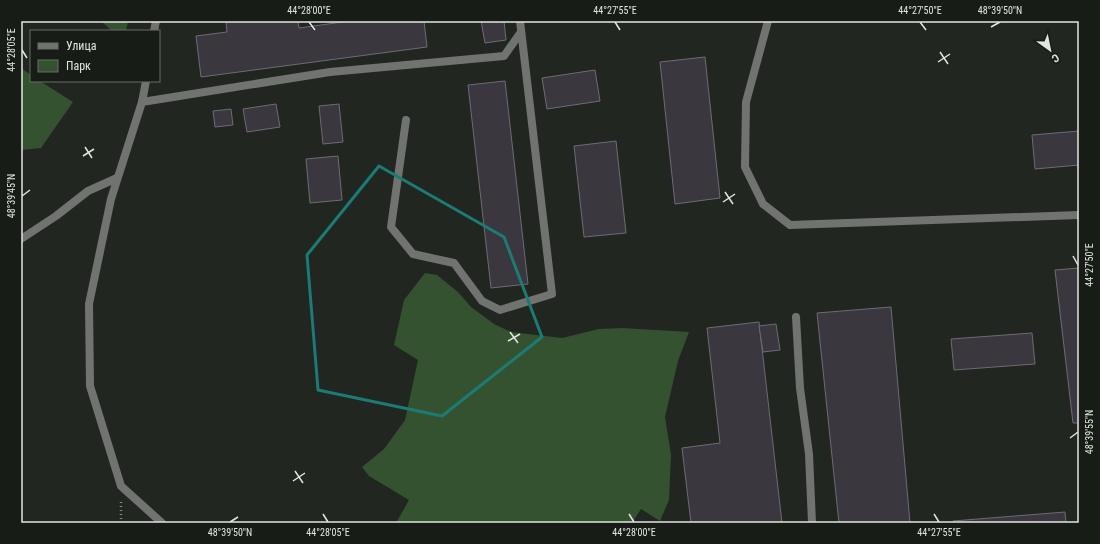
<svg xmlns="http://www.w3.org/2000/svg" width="1100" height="544" font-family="'Roboto Condensed',sans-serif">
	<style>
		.green { fill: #345230 }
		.building { fill: #3b373e; stroke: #6f6b72 }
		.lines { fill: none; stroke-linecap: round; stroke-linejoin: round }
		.path { stroke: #888c87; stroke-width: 2.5; stroke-dasharray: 1 3; stroke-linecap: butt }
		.service { stroke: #707370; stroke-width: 8 }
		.minor { stroke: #707370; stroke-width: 8 }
		.marked { fill: none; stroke: #1a7c74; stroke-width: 3; stroke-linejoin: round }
		.ticks { fill: none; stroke: #e2e5e1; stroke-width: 1.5 }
		.neatline { fill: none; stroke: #e2e5e1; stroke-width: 1.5 }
		.ticks-label { font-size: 10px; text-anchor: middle; fill: #e2e5e1 }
	</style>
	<rect width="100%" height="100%" fill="#212620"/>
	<!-- green -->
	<g class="green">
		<polygon points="101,21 128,21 126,31 112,31"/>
		<polygon points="21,68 31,75 31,81 40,81 73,102 41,148 21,150"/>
		<polygon points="425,273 437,275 458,292 471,307 494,324 511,332 562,338 599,329 622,328 689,332 678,361 665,417 671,455 669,500 660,521 641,509 632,523 396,523 409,500 369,476 362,467 384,449 405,420 418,360 394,345 404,300"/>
	</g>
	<!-- building -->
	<g class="building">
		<polygon points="236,21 298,21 299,28 350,21 424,21 427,47 201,77 196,36 227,32 226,22"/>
		<polygon points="481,21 504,21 506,40 485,43"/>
		<polygon points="705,57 720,198 675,204 660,62"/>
		<polygon points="595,70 600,101 547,109 542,78"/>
		<polygon points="505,81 528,284 491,288 468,85"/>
		<polygon points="276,104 280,127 247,132 243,109"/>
		<polygon points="339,104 343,142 323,144 319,106"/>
		<polygon points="231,109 233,125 215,127 213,111"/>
		<polygon points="1079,131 1079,165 1035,169 1032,135"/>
		<polygon points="616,141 626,233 584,237 574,146"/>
		<polygon points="338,156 342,200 310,203 306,159"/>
		<polygon points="1079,268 1079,423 1073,423 1055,270"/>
		<polygon points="891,307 910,523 839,523 817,313"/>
		<polygon points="759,322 782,523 691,523 682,448 720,443 707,328"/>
		<polygon points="776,324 780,350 763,352 759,326"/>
		<polygon points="1032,333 1035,364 954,370 951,339"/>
		<polygon points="1065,512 1066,523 954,523 953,521"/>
	</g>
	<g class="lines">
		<!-- path -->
		<polyline class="path" points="121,502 121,523"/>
		<!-- service -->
		<g class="service">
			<polyline points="142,102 330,72 504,56 521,32"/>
			<polyline points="406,120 391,227 413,254 454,263 482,301 500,310 552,294 520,21"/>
		</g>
		<!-- minor -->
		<g class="minor">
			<polyline points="768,21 746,102 745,167 763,204 790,225 1079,215"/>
			<polyline points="154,31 156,21"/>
			<polyline points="146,81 142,102 111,199 89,304 90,386 121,486 162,523"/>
			<polyline points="21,239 56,216 88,191 117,178"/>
			<polyline points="796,317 800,388 809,454 812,523"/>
		</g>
	</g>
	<!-- marked area -->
	<path class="marked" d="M379 166 504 237 542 337 442 416 318 390 307 255Z"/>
	<!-- ticks -->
	<path class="ticks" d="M309 22 315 30M615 22 620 30M920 22 926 30M991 27 1000 22M22 50 27 58M940 52 948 64M938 62 950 54M85 147 92 158M83 156 94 149M725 192 733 204M22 196 30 190M723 202 735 194M1073 256 1078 265M510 332 518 343M508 341 520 334M1070 438 1078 432M295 471 303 483M293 481 305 473M323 514 328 522M629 514 634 522M934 514 939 522M230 522 238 517"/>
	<!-- border -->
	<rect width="1100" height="544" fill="none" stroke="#181c17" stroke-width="44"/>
	<!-- legend -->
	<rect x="30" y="30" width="130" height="52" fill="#181c17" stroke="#696c68"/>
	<rect x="38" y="43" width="20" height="6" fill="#707370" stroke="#696c68"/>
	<text x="66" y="50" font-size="12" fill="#e2e5e1">Улица</text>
	<rect x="38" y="60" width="20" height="12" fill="#345230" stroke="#696c68"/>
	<text x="66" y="70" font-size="12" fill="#e2e5e1">Парк</text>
	<!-- north arrow -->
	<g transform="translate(1050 50) rotate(147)" stroke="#181c17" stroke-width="3" paint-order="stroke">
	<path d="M0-3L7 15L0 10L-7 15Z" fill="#e2e5e1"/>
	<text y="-6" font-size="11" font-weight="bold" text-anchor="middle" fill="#e2e5e1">С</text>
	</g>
	<rect x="22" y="22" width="1056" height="500" class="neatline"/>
	<g class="ticks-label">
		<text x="309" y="14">44°28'00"E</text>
		<text x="615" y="14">44°27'55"E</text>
		<text x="920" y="14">44°27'50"E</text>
		<text x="1000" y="14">48°39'50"N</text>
		<text transform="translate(11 50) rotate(-90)" y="4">44°28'05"E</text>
		<text transform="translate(11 196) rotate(-90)" y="4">48°39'45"N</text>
		<text transform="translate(1089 265) rotate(-90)" y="4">44°27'50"E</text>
		<text transform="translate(1089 432) rotate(-90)" y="4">48°39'55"N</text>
		<text x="230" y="536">48°39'50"N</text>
		<text x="328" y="536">44°28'05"E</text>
		<text x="634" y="536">44°28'00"E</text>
		<text x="939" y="536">44°27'55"E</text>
	</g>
</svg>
